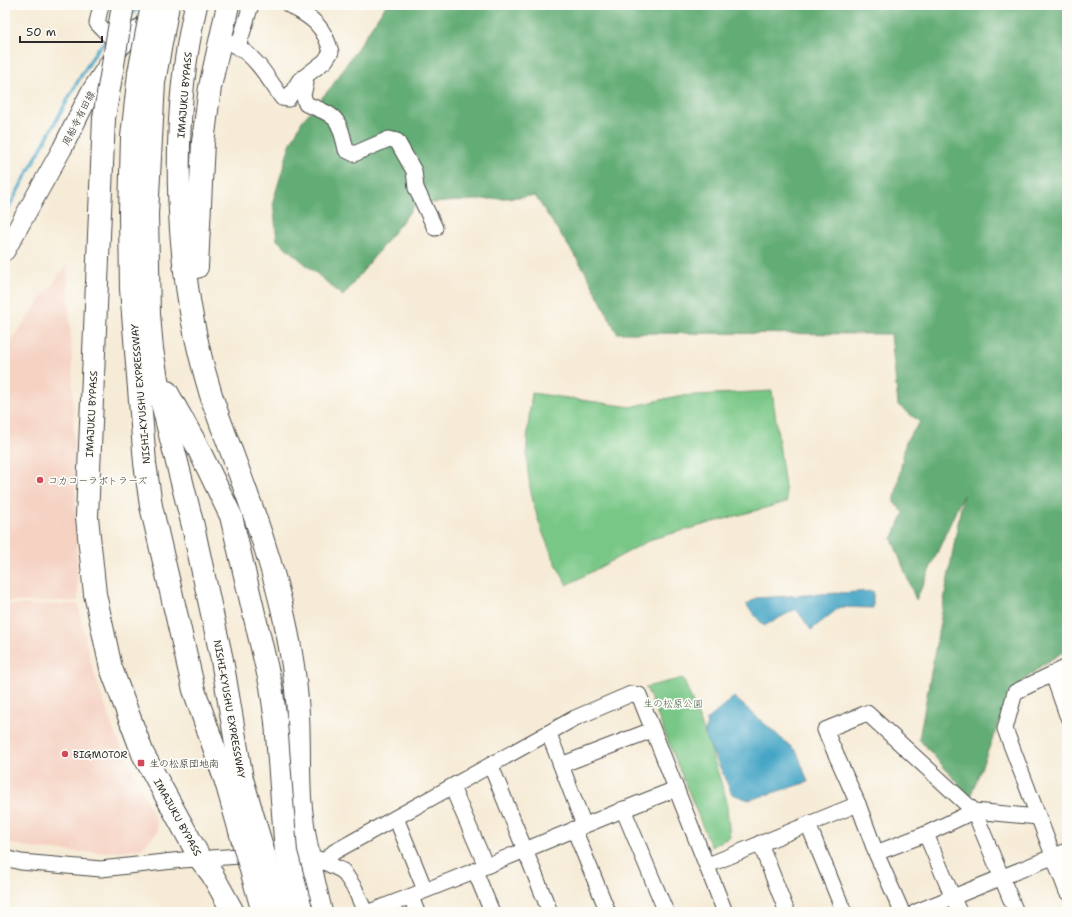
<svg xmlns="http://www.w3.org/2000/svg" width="1072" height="917" font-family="'Shantell Sans','Klee One',sans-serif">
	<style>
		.built { fill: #f5d2c2 }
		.green { fill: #79c787; stroke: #527959 }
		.forest { fill: #62ac74; stroke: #466c50 }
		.water { fill: #47a6c6; stroke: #396878 }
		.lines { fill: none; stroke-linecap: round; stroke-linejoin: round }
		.stream { stroke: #47a6c6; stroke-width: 3.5 }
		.minor-casing { stroke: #494845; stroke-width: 17 }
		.major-casing { stroke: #494845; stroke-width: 21 }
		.highway-casing { stroke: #494845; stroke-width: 24 }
		.minor { stroke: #fff; stroke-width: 15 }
		.major { stroke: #fff; stroke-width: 19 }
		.highway { stroke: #fff; stroke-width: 22 }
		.highway-bridge-casing { stroke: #494845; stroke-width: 24; stroke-linecap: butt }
		.highway-bridge { stroke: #fff; stroke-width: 22 }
		.poi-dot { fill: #d1495b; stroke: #fdfcf7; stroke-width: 1.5 }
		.labels { text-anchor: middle; stroke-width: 3.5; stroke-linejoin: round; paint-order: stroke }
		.street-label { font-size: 10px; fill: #2b2b2b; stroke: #fdfcf7 }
		.poi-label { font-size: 10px; fill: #2b2b2b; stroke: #fdfcf7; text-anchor: start }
		.park-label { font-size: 10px; fill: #46624b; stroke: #fdfcf7 }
	</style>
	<rect width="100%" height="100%" fill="#fdfcf7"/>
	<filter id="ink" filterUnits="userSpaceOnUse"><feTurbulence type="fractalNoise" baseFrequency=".025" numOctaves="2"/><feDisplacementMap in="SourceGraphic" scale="8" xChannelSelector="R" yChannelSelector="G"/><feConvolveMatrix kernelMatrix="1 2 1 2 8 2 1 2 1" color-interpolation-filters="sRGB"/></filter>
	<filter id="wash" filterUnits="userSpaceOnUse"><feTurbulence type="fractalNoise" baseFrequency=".012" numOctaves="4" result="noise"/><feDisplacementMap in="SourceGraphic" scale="16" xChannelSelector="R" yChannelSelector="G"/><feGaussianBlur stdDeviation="0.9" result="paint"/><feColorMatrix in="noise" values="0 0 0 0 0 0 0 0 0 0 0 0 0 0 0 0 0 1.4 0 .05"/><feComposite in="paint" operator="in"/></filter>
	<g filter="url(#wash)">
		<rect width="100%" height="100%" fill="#f6ebd6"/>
		<!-- built -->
		<g class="built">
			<polygon points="67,264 72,360 78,601 5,602 5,349"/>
			<polygon points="78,604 90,660 112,727 157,822 157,832 142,848 109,852 75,852 31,848 5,842 5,605"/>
		</g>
		<!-- green -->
		<g class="green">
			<path d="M772 391 787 502 652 539 567 585C544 542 526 498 527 448 527 429 530 411 532 393L631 407 677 396Z"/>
			<polygon points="683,678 709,744 726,798 730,837 711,847 646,687"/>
		</g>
		<!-- forest -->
		<polygon class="forest" points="386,5 1067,5 1067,650 1042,665 1011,692 970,797 919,739 963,495 916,600 892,539 904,513 894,503 906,441 920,422 898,405 891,334 617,333 585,271 535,196 416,204 343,296 277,240 273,201 290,145 302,121 332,86"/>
		<!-- water -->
		<g class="water">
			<polygon points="873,591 873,608 840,607 811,630 796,609 764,626 746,605 756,598"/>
			<polygon points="734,697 797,752 808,782 749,800 732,794 705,735 707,720"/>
		</g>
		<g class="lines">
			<!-- stream -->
			<g class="stream">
				<polyline points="131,15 142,5"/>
				<polyline points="5,214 78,81 97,50 105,42"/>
			</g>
		</g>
	</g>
	<g filter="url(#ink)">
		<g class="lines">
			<defs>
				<g id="minor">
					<polyline points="101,5 97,23 120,47"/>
					<polyline points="230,43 238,47 251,5"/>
					<path d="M238 47C257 58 269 80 282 98L288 99 299 81 325 61 331 52C324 26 313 18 289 5"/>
					<path d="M303 79 306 83 303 95 306 104C337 116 339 117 346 150L354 154 389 139 397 141 414 171 416 188 435 228"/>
					<polyline points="1067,667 1015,692 1005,729 1067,892"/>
					<polyline points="1053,675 1067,715"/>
					<polyline points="549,734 584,825"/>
					<polyline points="561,765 652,730"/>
					<polyline points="491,766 550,912"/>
					<polyline points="452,787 486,866"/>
					<polyline points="623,809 666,912"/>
					<polyline points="396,818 425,890"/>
					<polyline points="808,824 844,912"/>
					<polyline points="574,829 608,912"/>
					<polyline points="926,834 959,912"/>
					<polyline points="760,843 787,912"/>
					<polyline points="876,853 926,834 974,811 1038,817"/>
					<polyline points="5,858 21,862 101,869 182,860 255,855"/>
					<polyline points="316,858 343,871 355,889 365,912"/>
					<polyline points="323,862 334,852 575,718 631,694 639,695 725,912"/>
					<polyline points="708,865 858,804"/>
					<polyline points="475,871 492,912"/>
					<polyline points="411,897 417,912"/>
					<path d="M369 912C473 874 573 828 676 789"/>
					<polyline points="902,912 876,853 858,804 825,730 867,713 974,811 1016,912"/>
					<polyline points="916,912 1067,851"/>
				</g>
				<polyline id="major" points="5,251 62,149 90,93 120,47 133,34 157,16"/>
				<g id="highway">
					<path d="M196 5C169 123 174 271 209 388 215 410 224 431 232 453 253 510 274 567 286 626 291 651 295 675 297 700 300 732 298 765 300 798 303 836 312 874 321 912"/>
					<polyline points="139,73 132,137 130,213 131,289 145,463 151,506 194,690 226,782"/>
					<polyline points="154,82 147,214 149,315 152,349 159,391 193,526 222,660 242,779"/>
					<polyline points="104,118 87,517 95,594 111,668 143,754 201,860 212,874 233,912"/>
					<polyline points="197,267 203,142 210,87 228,5"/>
					<polyline points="167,392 196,444 231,516 271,686 276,722"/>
				</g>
			</defs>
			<!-- minor casing -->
			<use href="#minor" class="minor-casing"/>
			<!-- major casing -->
			<use href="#major" class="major-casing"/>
			<!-- highway casing -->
			<use href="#highway" class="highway-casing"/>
			<!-- minor -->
			<use href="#minor" class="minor"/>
			<!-- major -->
			<use href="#major" class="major"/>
			<!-- highway -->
			<use href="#highway" class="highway"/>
			<defs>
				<g id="highway-bridge">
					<polyline points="139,73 152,5"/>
					<polyline points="154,82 168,5"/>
					<polyline points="104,118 123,5"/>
					<polyline points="276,722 286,852 302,912"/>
					<polyline points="242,779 281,912"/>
					<polyline points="226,782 263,912"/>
				</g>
			</defs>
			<!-- highway-bridge casing -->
			<use href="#highway-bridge" class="highway-bridge-casing"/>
			<!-- highway-bridge -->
			<use href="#highway-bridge" class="highway-bridge"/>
		</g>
	</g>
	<!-- markers -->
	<g class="poi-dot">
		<circle cx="40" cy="480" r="4"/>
		<circle cx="65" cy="754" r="4"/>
		<rect x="137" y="759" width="8" height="8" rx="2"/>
	</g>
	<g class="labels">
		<!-- street labels -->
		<g class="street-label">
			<text transform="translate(184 95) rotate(-85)" y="4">IMAJUKU BYPASS</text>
			<text transform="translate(78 118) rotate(-63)" y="4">周船寺有田線</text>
			<text transform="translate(140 394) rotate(-95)" y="4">NISHI-KYUSHU EXPRESSWAY</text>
			<text transform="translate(91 414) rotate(-87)" y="4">IMAJUKU BYPASS</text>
			<text transform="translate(230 709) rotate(80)" y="4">NISHI-KYUSHU EXPRESSWAY</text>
			<text transform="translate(178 817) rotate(61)" y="4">IMAJUKU BYPASS</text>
		</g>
		<!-- poi labels -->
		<g class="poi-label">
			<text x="48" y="484">コカコーラボトラーズ</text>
			<text x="73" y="758">BIGMOTOR</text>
			<text x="149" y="767">生の松原団地南</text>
		</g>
		<!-- park labels -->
		<g class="park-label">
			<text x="673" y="707">生の松原公園</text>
		</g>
	</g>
	<!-- margin -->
	<rect width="1072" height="917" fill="none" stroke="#fdfcf7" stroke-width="20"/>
	<!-- scale -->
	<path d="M20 36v6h82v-6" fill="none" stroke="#2b2b2b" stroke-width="2"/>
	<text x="26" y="36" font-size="12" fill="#2b2b2b" stroke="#fdfcf7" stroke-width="3" paint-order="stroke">50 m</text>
</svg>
